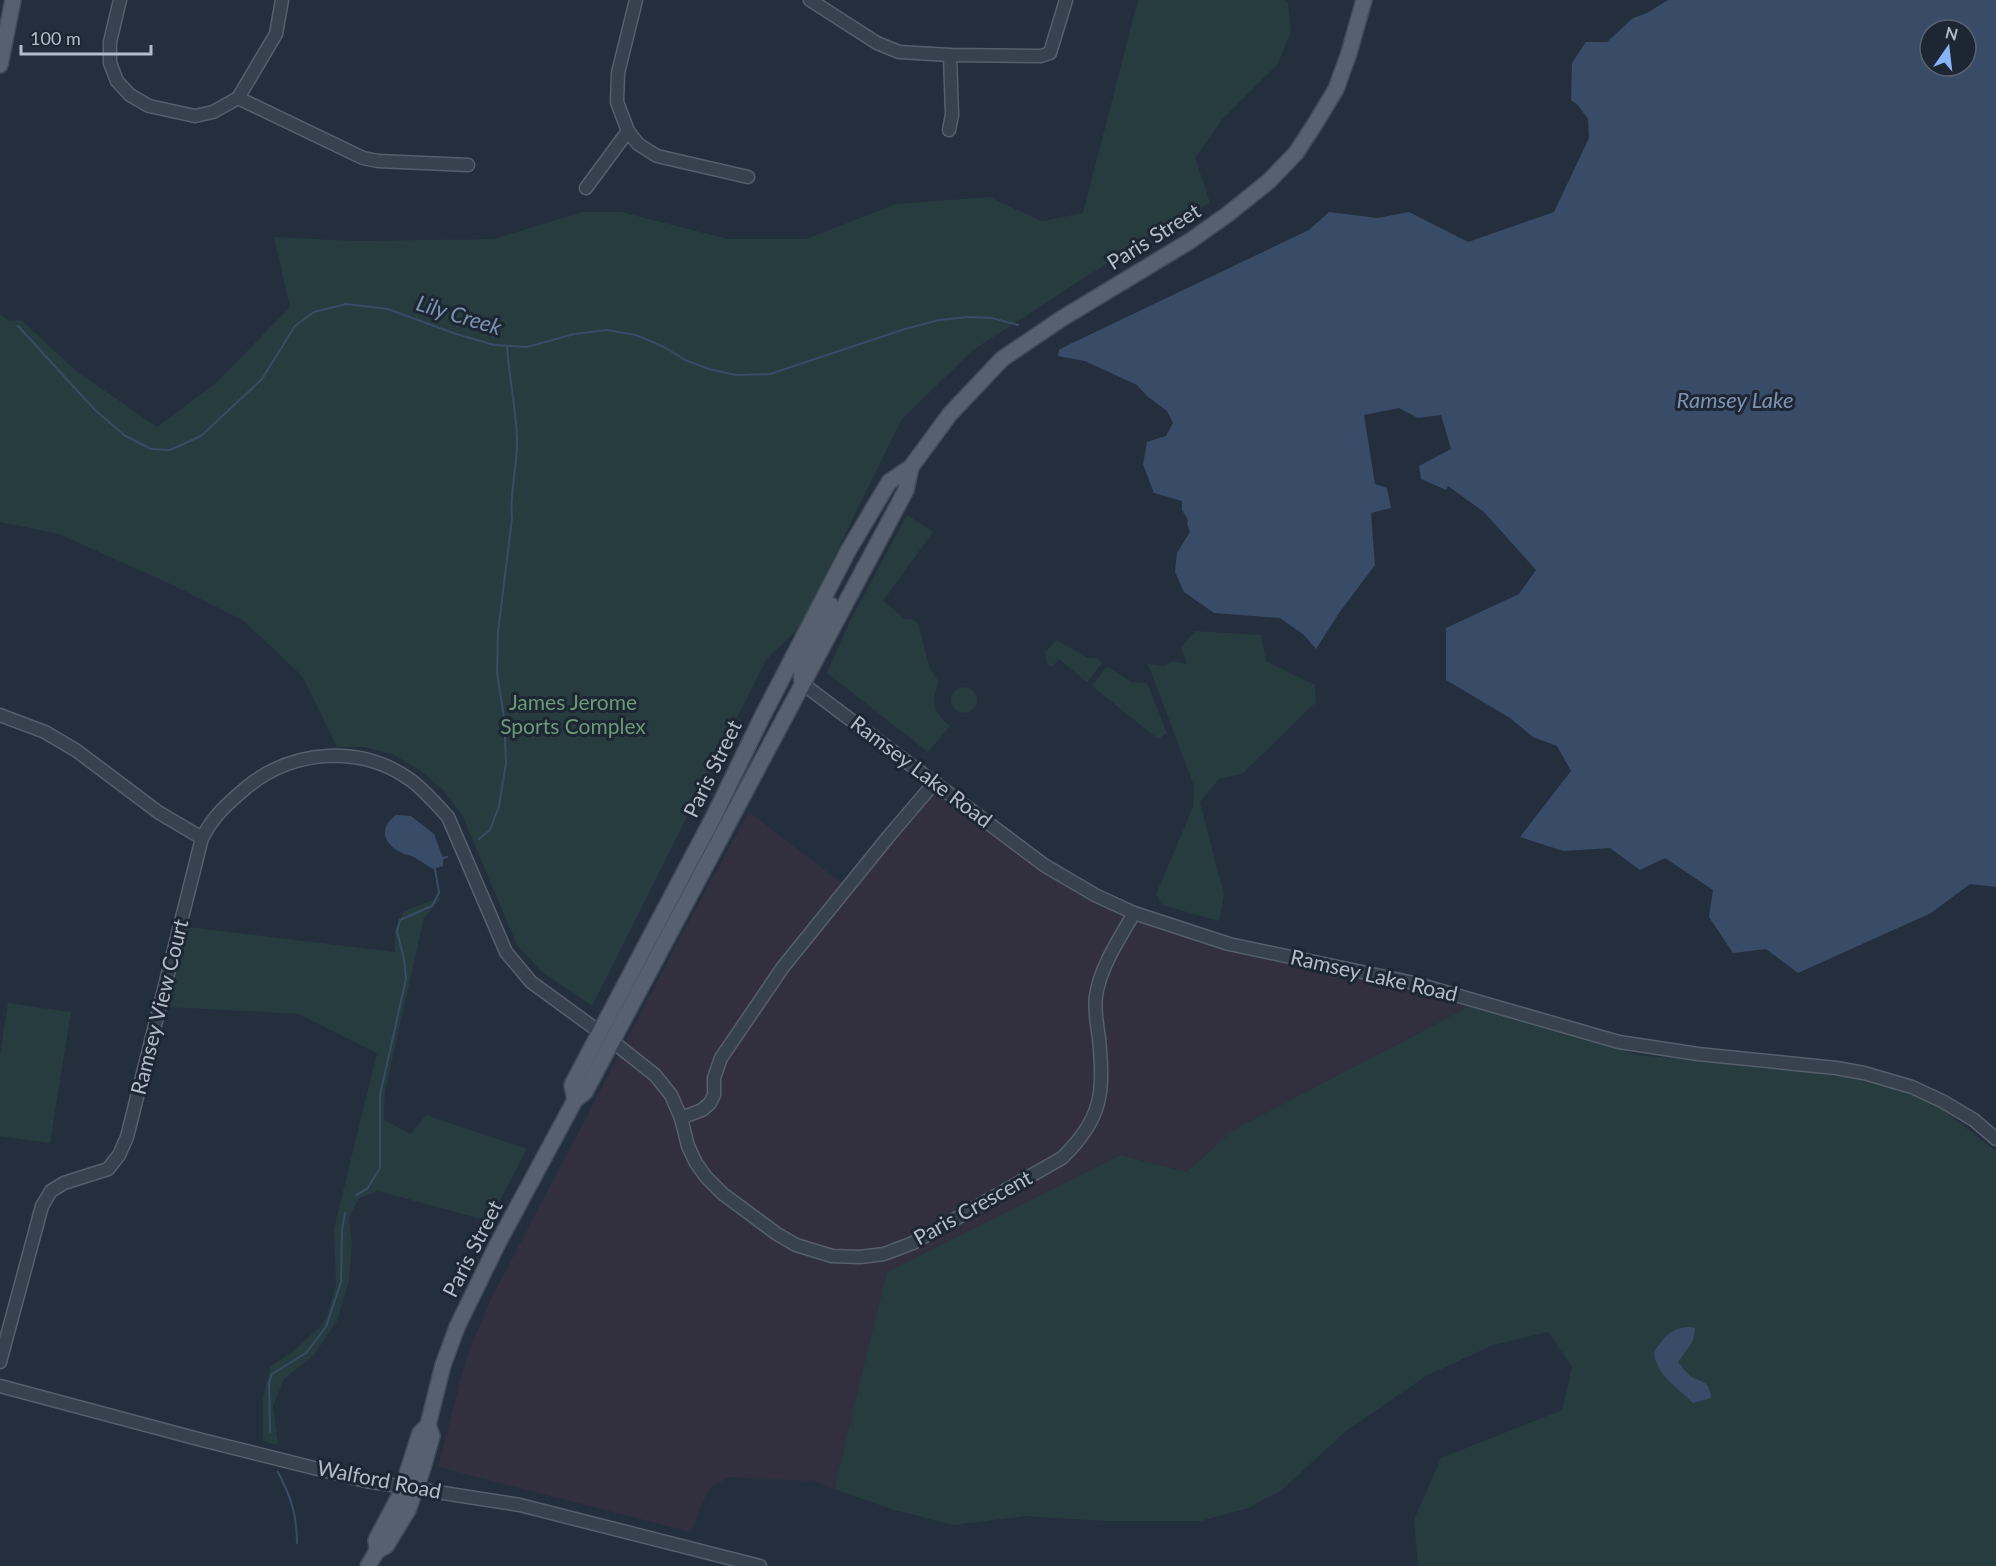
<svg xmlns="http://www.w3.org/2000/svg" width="1996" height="1566" font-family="Lato,sans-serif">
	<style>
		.medical { fill: #32303f }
		.green { fill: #263c3f }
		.water { fill: #394c67; fill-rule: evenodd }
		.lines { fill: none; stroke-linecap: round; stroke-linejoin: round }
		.stream { stroke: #394c67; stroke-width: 2 }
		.minor-casing { stroke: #565f6c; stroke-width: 15 }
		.major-casing { stroke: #414a57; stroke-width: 18 }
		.minor { stroke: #38414e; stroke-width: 12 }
		.major { stroke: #56606e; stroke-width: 15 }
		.labels { text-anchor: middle; stroke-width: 6; stroke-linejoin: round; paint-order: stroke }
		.street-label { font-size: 21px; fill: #b4bcc9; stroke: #1d2633 }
		.park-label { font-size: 21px; fill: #6b9a76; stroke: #1d2633 }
		.water-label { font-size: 22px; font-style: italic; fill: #7c92b1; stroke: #1d2633 }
	</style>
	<rect width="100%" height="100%" fill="#242f3e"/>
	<!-- medical -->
	<polygon class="medical" points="926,781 1042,869 1228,946 1472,1005 1233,1130 1187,1172 1120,1155 887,1272 834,1489 814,1481 728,1477 708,1490 691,1532 438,1467 467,1356 491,1299 696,908 749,812 844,885"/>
	<!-- green -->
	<g class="green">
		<polygon points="1138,0 1285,0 1288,3 1291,32 1277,65 1223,118 1195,158 1210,203 1112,260 973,350 902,419 799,628 766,660 592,1006 542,972 517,945 462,815 444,791 421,771 392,754 364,747 337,747 302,676 244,621 177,587 59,534 0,522 0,314 9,321 21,320 76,371 157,427 217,382 290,307 274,237 355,241 494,239 582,212 621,212 728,239 806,239 896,204 989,197 1042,221 1083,213"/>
		<path d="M907 515 933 532 883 601 905 619H912L918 624 930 669 939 682C931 703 932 711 950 726L928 752 827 673 850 621Z"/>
		<polygon points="1195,631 1261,635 1266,661 1315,685 1316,702 1242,774 1219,779 1200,802 1224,895 1219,921 1162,905 1156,894 1193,807 1194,786 1148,664 1165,666 1171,661 1187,664 1181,648"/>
		<polygon points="1056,640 1088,658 1097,658 1102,663 1087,682 1059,659 1052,667 1047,664 1045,653"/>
		<polygon points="1107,666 1131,682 1147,683 1167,733 1158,739 1092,686"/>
		<circle cx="964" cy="700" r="13"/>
		<polygon points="442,897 424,918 385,1091 384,1120 411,1134 426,1115 527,1149 489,1221 378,1191 359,1198 349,1217 352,1245 349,1281 337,1321 314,1355 284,1379 273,1406 278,1445 263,1441 263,1399 270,1367 292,1352 320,1327 326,1318 336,1285 334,1229 377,1053 299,1014 167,1007 188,927 395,952 395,930 404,911"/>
		<polygon points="8,1003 71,1012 50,1143 0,1136 0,1055"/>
		<polygon points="1472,1005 1638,1055 1792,1069 1881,1082 1934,1103 1996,1151 1996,1566 1418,1566 1414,1520 1441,1458 1562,1410 1572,1367 1548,1332 1493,1345 1426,1376 1346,1431 1282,1490 1248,1508 1201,1521 1103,1521 1025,1516 953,1525 891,1509 834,1489 887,1272 1120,1155 1187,1172 1233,1130"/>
	</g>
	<!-- water -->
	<g class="water">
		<path d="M1668 0H1996V887L1970 884 1931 913 1798 973 1766 949 1733 953 1709 917 1713 890 1665 858 1640 870 1610 848 1563 851 1520 837 1571 771 1557 746 1533 737 1510 718 1446 680V628L1519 594 1536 570 1484 512 1448 486 1446 490 1421 479 1419 466 1451 449 1441 415 1418 418 1399 408 1364 415 1375 484 1387 488 1391 508 1371 513 1375 565 1339 613 1316 649 1304 635 1280 618 1214 613 1184 592 1175 572 1177 553 1190 532 1187 524 1188 520 1182 510V501L1154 493 1143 464 1147 442 1166 436 1173 423 1167 411 1147 396 1137 385 1085 361 1058 356 1059 350 1066 346 1309 230 1329 212 1378 218 1409 212 1468 242 1554 212 1589 138 1588 119 1578 105 1571 100 1572 63 1586 42H1607L1633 18 1647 13ZM1930 30H1966V66H1930Z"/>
		<path d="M396 815 411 816 434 834 443 858V866L433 869C427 866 423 862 417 859 413 856 408 855 404 854 384 845 377 829 396 815Z"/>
		<path d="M1690 1327 1695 1328 1693 1341 1678 1362C1682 1367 1687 1374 1692 1377 1705 1384 1709 1381 1711 1398L1693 1403C1677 1387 1656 1375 1654 1352 1665 1336 1670 1328 1690 1327Z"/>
	</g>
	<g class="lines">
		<!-- stream -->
		<g class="stream">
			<polyline points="18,326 95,410 124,435 151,449 170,450 201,436 262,379 295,326 314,312 346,304 388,309 453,333 494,345 527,347 574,334 607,330 636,335 664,347 685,360 709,369 736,375 770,374 905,329 939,320 969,317 992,318 1018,325"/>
			<path d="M479 839 490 830 499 806 506 763 504 717 497 673 498 632 512 518C509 492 518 466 517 439 516 408 509 377 507 346"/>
			<polyline points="443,858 447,857"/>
			<polyline points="356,1195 367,1189 380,1168 380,1095 406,979 404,959 397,931 400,920 432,906 439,893 435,869"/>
			<polyline points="270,1432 269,1383 272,1374 306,1353 326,1327 341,1282 342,1229 345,1213"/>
			<path d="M278 1472C291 1497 297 1515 297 1543"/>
		</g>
		<defs>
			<g id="minor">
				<polyline points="120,0 110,42 110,63 117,81 130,95 149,106 195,116 213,112 238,98 276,34 282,0"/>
				<polyline points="636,0 618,73 617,102 628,131 638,144 657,156 748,177"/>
				<polyline points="810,0 877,43 899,52 950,55 1041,56 1050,53 1066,0"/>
				<polyline points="238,98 363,158 378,161 468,165"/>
				<polyline points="949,130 952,115 950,55"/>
				<polyline points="586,188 628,131"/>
				<polyline points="803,684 1044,865 1095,895 1134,913 1229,944 1414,983 1619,1042 1698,1054 1836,1068 1864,1073 1912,1087 1942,1101 1974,1120 1996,1139"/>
				<polyline points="0,715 45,732 77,751 158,812 202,838"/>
				<polyline points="681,1118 702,1110 710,1103 714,1095 714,1078 721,1058 783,967 889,836 935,782"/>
				<path d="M0 1362 42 1206 51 1191 64 1183 108 1169 119 1155 127 1137 202 838C214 815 227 804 247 787 294 749 362 744 412 781 425 791 437 805 448 817L506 952 531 982 612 1041 655 1075 671 1095 681 1118 688 1146 696 1163 706 1177 723 1194 777 1234 796 1245 832 1256 860 1257 884 1254 913 1243 1062 1158C1103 1118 1104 1093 1099 1038 1097 1025 1094 1009 1096 996 1100 967 1120 938 1134 913"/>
				<polyline points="0,1386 202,1440 366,1481 520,1505 760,1566"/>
			</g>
			<g id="major">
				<polyline points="0,65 13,0"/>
				<polyline points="802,681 801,669 803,662 831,605"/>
				<polyline points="575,1100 572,1085 714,816 762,717 848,551 889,482 911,467 950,414 1002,359 1061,319 1190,241 1228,214 1269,181 1296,153 1315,124 1336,89 1349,53 1364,0"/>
				<polyline points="377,1551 376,1540 400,1495 420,1433 428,1425 443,1365 457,1327 498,1243 575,1100 585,1092 906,490 911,467"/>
				<polyline points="368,1566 377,1551 386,1546 408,1510 422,1471 432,1436 428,1425"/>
			</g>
		</defs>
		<!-- minor casing -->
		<use href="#minor" class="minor-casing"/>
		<!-- major casing -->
		<use href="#major" class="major-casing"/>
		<!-- minor -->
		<use href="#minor" class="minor"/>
		<!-- major -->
		<use href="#major" class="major"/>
	</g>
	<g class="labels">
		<!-- street labels -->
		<g class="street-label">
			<text transform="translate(1154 237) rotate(-32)" y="7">Paris Street</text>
			<text transform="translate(713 769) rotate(-64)" y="7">Paris Street</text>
			<text transform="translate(921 772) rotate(37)" y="7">Ramsey Lake Road</text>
			<text transform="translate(1374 976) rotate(13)" y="7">Ramsey Lake Road</text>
			<text transform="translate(160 1007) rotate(-76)" y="7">Ramsey View Court</text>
			<text transform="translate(973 1208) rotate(-29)" y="7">Paris Crescent</text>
			<text transform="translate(473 1249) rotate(-63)" y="7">Paris Street</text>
			<text transform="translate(379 1480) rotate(11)" y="7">Walford Road</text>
		</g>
		<!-- park labels -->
		<g class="park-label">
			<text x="573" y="710">James Jerome<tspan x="573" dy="24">Sports Complex</tspan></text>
		</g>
		<!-- water labels -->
		<g class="water-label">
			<text transform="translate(459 315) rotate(17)" y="8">Lily Creek</text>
			<text x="1735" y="408">Ramsey Lake</text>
		</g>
	</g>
	<!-- north arrow -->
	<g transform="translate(1948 48) rotate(14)"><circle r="28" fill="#1d2633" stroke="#59626f" stroke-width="1.5"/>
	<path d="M0-4.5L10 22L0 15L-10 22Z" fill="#8ab4f8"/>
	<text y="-9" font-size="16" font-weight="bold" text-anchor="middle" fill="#b4bcc9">N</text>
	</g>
	<!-- scale -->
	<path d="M21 45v9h130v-9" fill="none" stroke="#b4bcc9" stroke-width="3"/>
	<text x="30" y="45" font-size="18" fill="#b4bcc9" stroke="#1d2633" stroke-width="4.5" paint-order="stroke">100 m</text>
</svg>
